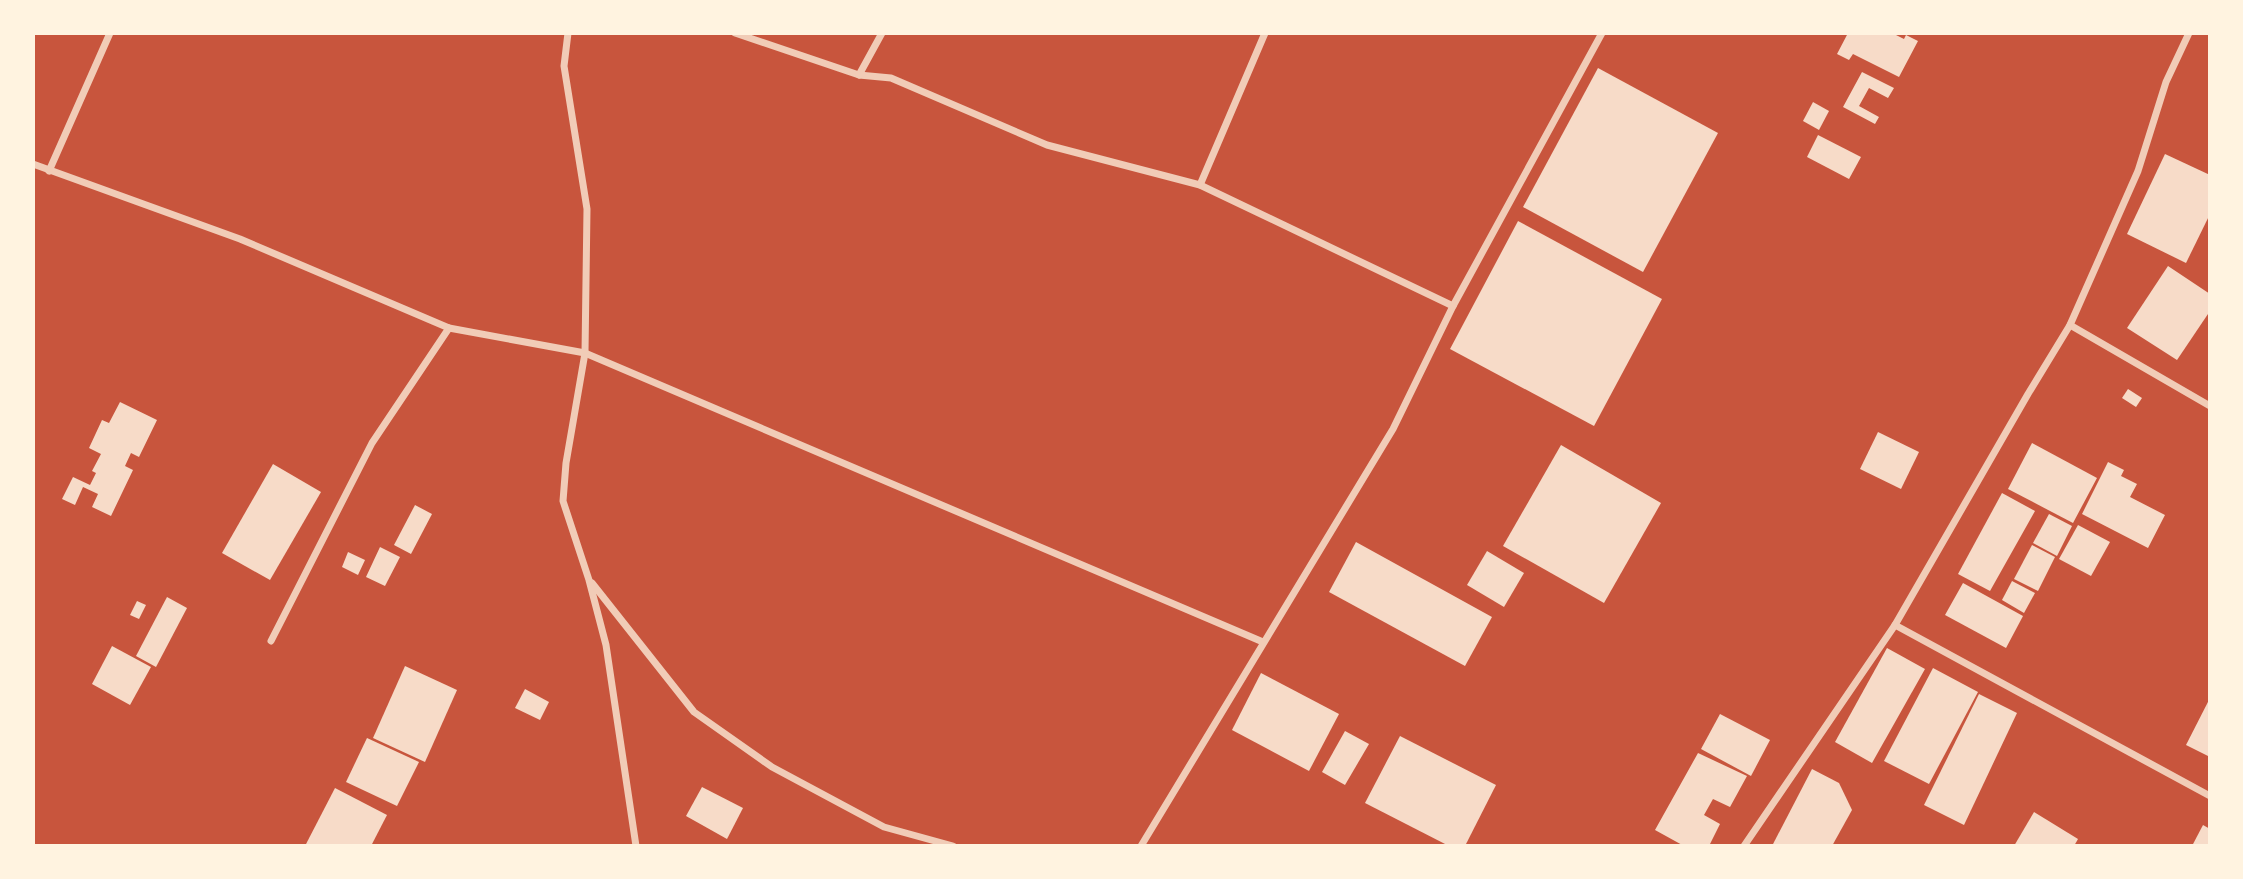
<svg xmlns="http://www.w3.org/2000/svg" width="2243" height="879" font-family="'PT Sans Narrow',sans-serif">
	<style>
		.building { fill: #f7dbc8 }
		.lines { fill: none; stroke-linecap: round; stroke-linejoin: round }
		.minor { stroke: #f1ccb7; stroke-width: 7 }
	</style>
	<rect width="100%" height="100%" fill="#c8553d"/>
	<!-- building -->
	<g class="building">
		<polygon points="1848,33 1892,33 1904,39 1906,35 1918,41 1899,77 1853,54 1849,60 1837,54"/>
		<polygon points="1598,68 1718,133 1643,272 1523,207"/>
		<polygon points="1862,72 1894,88 1888,98 1869,88 1859,106 1879,117 1875,124 1843,107"/>
		<polygon points="1813,102 1829,111 1819,130 1803,121"/>
		<polygon points="1818,135 1861,157 1849,179 1807,157"/>
		<polygon points="2165,154 2210,175 2210,214 2186,263 2127,234"/>
		<polygon points="1518,221 1662,299 1594,426 1450,349"/>
		<polygon points="2168,266 2210,294 2210,311 2177,360 2127,328"/>
		<polygon points="2128,389 2142,398 2136,407 2122,398"/>
		<polygon points="120,402 157,420 139,457 131,453 125,466 133,470 111,516 92,507 98,494 83,487 75,505 62,499 73,477 90,485 96,473 92,471 101,454 89,448 102,420 109,423"/>
		<polygon points="1878,432 1919,452 1901,489 1860,469"/>
		<polygon points="2032,443 2097,478 2073,523 2008,489"/>
		<polygon points="1561,445 1661,503 1604,603 1503,546"/>
		<polygon points="2108,462 2124,470 2121,476 2137,484 2130,497 2165,515 2148,548 2082,514"/>
		<polygon points="273,464 321,492 270,580 222,553"/>
		<polygon points="2002,493 2035,511 1990,591 1958,574"/>
		<polygon points="415,505 432,514 411,554 394,545"/>
		<polygon points="2049,514 2072,526 2057,556 2033,543"/>
		<polygon points="2078,525 2110,542 2091,576 2059,559"/>
		<polygon points="1356,542 1492,617 1465,666 1329,592"/>
		<polygon points="2032,545 2055,557 2038,591 2014,579"/>
		<polygon points="380,547 400,557 385,586 366,577"/>
		<polygon points="1487,551 1524,573 1504,607 1467,585"/>
		<polygon points="348,552 365,560 358,575 342,567"/>
		<polygon points="2012,581 2035,593 2024,613 2002,600"/>
		<polygon points="1963,583 2023,616 2006,648 1945,615"/>
		<polygon points="167,597 187,608 156,667 136,656"/>
		<polygon points="137,601 146,605 139,619 130,615"/>
		<polygon points="112,646 151,667 130,705 92,684"/>
		<polygon points="1887,648 1925,669 1872,763 1835,742"/>
		<polygon points="405,666 457,690 425,762 373,738"/>
		<polygon points="1933,668 1978,692 1929,784 1884,761"/>
		<polygon points="1261,673 1339,714 1309,771 1232,730"/>
		<polygon points="525,689 549,702 540,720 515,708"/>
		<polygon points="1979,694 2017,713 1964,825 1924,805"/>
		<polygon points="2210,698 2210,757 2186,745"/>
		<polygon points="1720,714 1770,740 1751,776 1701,749"/>
		<polygon points="1345,731 1369,744 1345,785 1322,772"/>
		<polygon points="1400,736 1496,785 1465,846 1449,846 1365,803"/>
		<polygon points="367,738 419,762 397,806 346,782"/>
		<polygon points="1698,753 1747,776 1730,807 1713,799 1704,815 1720,824 1709,846 1684,846 1655,830"/>
		<polygon points="1812,769 1839,783 1852,810 1832,846 1772,846"/>
		<polygon points="702,787 743,808 727,839 686,816"/>
		<polygon points="335,788 387,815 371,846 305,846"/>
		<polygon points="2034,812 2078,839 2074,846 2014,846"/>
		<polygon points="2203,825 2210,829 2210,846 2192,846"/>
	</g>
	<g class="lines">
		<!-- minor -->
		<g class="minor">
			<polyline points="568,33 564,66 587,209 585,353 566,463 563,501 589,580 606,645 636,846"/>
			<polyline points="735,33 859,75 891,78 1047,145 1200,185 1453,306"/>
			<polyline points="859,75 882,33"/>
			<polyline points="33,164 240,239 449,328 585,353 1263,642"/>
			<polyline points="49,171 110,33"/>
			<polyline points="1200,185 1265,33"/>
			<polyline points="2070,325 2210,406"/>
			<polyline points="592,583 694,712 772,767 884,827 953,846"/>
			<polyline points="1895,625 2210,796"/>
			<polyline points="271,641 372,443 449,328"/>
			<polyline points="1141,846 1393,429 1453,306 1602,33"/>
			<polyline points="1744,846 1895,625 2028,394 2070,325 2138,171 2166,82 2189,33"/>
		</g>
	</g>
	<!-- border -->
	<rect width="2243" height="879" fill="none" stroke="#fff3e0" stroke-width="70"/>
</svg>
